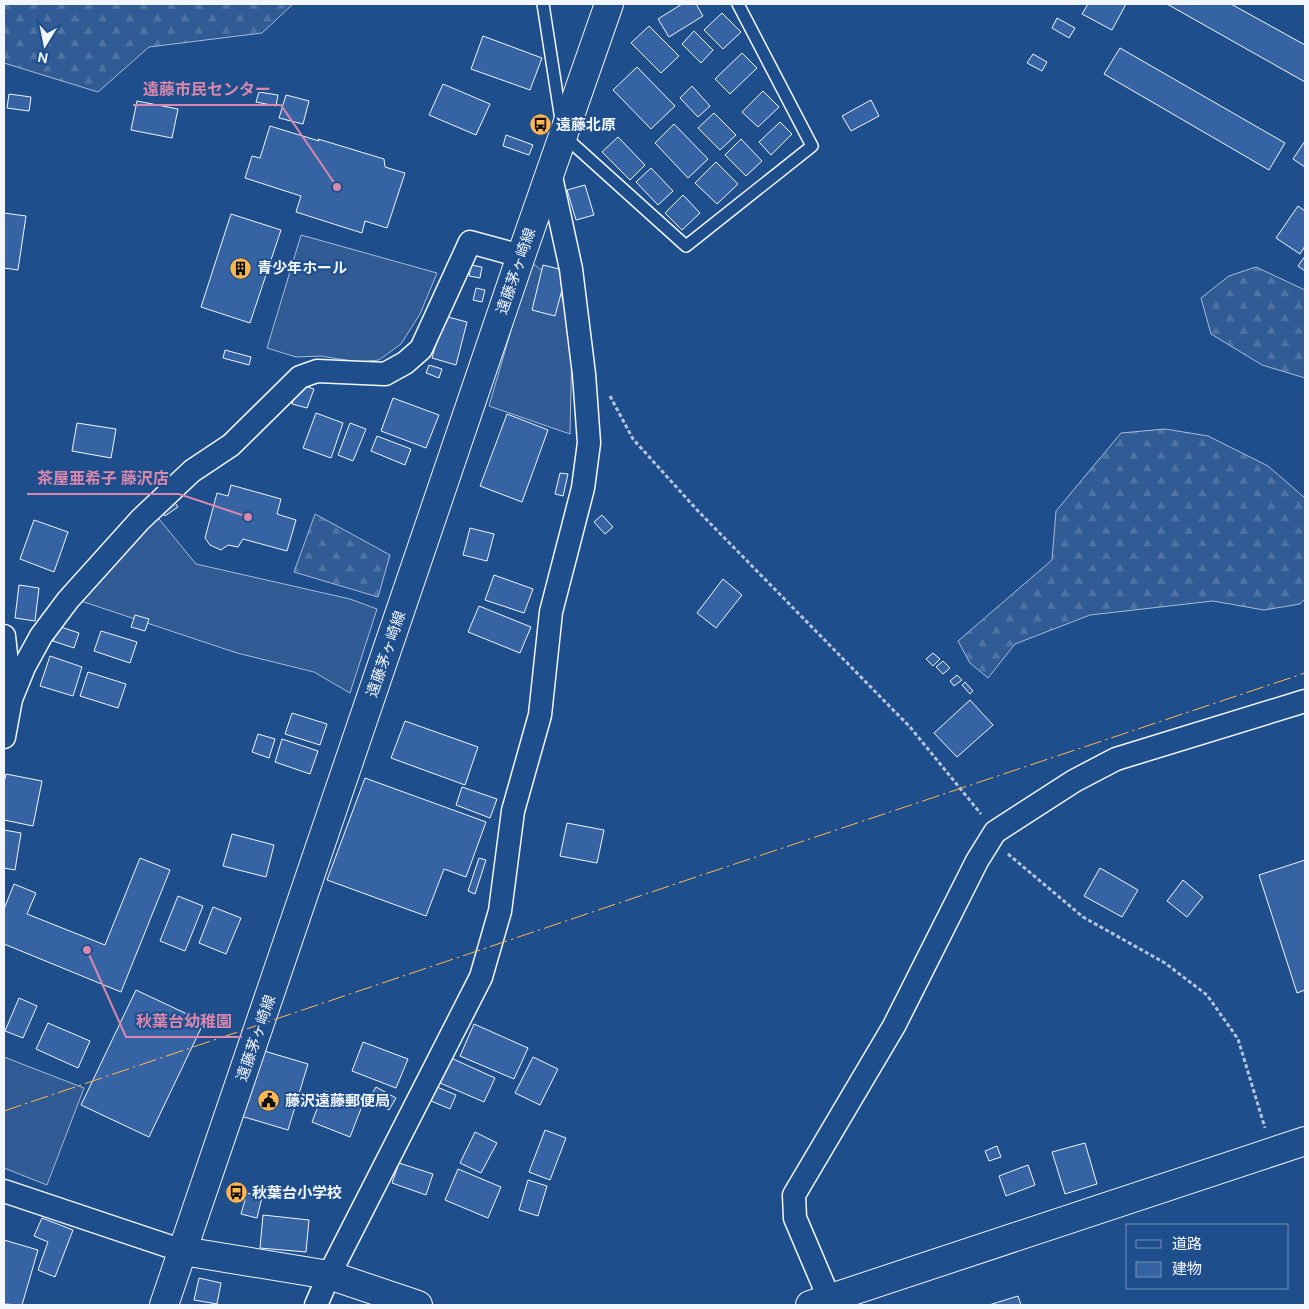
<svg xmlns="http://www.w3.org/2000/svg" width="1309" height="1309" font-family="'DM Sans','Noto Sans JP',sans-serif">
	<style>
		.forest { fill: url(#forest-firs); stroke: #a8bbd7 }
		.built { fill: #305b95; stroke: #a8bbd7 }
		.building { fill: #3563a3; stroke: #f2f6ff }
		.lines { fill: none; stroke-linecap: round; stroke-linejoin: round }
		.service-casing { stroke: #f2f6ff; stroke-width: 14 }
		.minor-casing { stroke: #f2f6ff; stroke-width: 25 }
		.tertiary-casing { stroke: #f2f6ff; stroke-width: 30 }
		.secondary-casing { stroke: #f2f6ff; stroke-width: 30 }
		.path { stroke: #b3c4dc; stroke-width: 3; stroke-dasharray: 4 2.5; stroke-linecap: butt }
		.service { stroke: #1f4e8c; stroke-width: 11 }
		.minor { stroke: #1f4e8c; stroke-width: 22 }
		.tertiary { stroke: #1f4e8c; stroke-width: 28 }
		.secondary { stroke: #1f4e8c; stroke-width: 28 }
		.power { stroke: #ffb74d; stroke-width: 1; stroke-dasharray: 18 4 2.5 4; stroke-linecap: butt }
		.labels { text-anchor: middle; stroke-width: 4; stroke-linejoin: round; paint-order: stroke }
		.poi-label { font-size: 15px; font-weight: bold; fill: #f2f6ff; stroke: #1f4e8c; text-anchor: start }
		.street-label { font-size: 15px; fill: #f2f6ff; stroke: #1f4e8c }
		.leader { fill: none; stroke: #da87ad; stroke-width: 2 }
		.callout-dot { fill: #da87ad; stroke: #1f4e8c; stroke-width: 2 }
		.callout-label { font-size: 16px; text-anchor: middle; font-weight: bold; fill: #da87ad; stroke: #1f4e8c; stroke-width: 4; stroke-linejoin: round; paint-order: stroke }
	</style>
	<defs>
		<pattern id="forest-firs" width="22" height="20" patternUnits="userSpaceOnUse" patternTransform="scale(1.25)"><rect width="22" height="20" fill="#305b95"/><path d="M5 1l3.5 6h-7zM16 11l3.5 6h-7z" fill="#4e73a5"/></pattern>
	</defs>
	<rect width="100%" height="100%" fill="#1f4e8c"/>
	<!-- forest -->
	<g class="forest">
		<polygon points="4,4 293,4 262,33 149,47 98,92 4,63"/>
		<polygon points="1256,267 1305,290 1305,378 1262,365 1211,334 1201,298 1229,276"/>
		<polygon points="1165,429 1208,436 1268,466 1305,498 1305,599 1300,604 1264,610 1213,601 1090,615 1015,644 988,678 970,663 958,641 1052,560 1056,511 1121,433"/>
		<polygon points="315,514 390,555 378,597 294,572"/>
	</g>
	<!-- built -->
	<g class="built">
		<polygon points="301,235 437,273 420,314 401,344 379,360 357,362 321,356 296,357 267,348"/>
		<polygon points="531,262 559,284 572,341 570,434 489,406"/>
		<polygon points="155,514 196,564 350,599 377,609 350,693 314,672 237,653 81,601"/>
		<polygon points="4,1057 84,1088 47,1185 4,1168"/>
	</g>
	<!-- building -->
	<g class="building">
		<polygon points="682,4 696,4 703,16 669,37 658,19"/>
		<polygon points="1088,4 1126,4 1112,30 1082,14"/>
		<polygon points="1167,4 1231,4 1305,45 1305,82"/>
		<polygon points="722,13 741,32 723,49 704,30"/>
		<polygon points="1057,18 1075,28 1069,38 1052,28"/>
		<polygon points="649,26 679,56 661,73 631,43"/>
		<polygon points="694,31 713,50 701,63 682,44"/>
		<polygon points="483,36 542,58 530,90 471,69"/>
		<polygon points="1120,48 1285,143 1269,170 1104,74"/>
		<polygon points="742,53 757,68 730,94 715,79"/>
		<polygon points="1033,54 1047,62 1042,71 1027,63"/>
		<polygon points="637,67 675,106 651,129 613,90"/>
		<polygon points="443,84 490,104 476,135 429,115"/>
		<polygon points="692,86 710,106 698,117 680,98"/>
		<polygon points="763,91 779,107 758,127 742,112"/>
		<polygon points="259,92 278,95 276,106 256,102"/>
		<polygon points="9,94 31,97 29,111 7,108"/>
		<polygon points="286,95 309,101 303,124 279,118"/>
		<polygon points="871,100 879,116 851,131 842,116"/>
		<polygon points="137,101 178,109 172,138 131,130"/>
		<polygon points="714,113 736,135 720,150 698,128"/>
		<polygon points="780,122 792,134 771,155 759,142"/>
		<polygon points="674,124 708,159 688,178 655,143"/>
		<polygon points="270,126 319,141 318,139 384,159 385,167 405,173 387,228 365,221 362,233 296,212 301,196 245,178 252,156 260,158"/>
		<polygon points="506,135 533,145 529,155 503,146"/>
		<polygon points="618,137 645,165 630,180 602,152"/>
		<polygon points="741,139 762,161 746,176 725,155"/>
		<polygon points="1305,141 1305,167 1293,159"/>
		<polygon points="716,162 738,184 717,204 695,183"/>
		<polygon points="651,168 673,191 658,205 636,182"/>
		<polygon points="585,185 594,215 576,220 567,190"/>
		<polygon points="683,195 700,213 682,230 665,213"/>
		<polygon points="1298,206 1305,211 1305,246 1300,254 1276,238"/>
		<polygon points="4,213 26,216 18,270 4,268"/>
		<polygon points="231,214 281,230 250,323 201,307"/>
		<polygon points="1305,256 1305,271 1298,266"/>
		<polygon points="471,265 482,267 480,278 469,276"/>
		<polygon points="543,265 567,271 555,316 532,310"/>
		<polygon points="476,288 485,290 482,302 473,300"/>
		<polygon points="444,316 467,322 456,365 432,358"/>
		<polygon points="225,350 251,357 249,365 223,358"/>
		<polygon points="429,365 442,369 439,378 426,373"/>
		<polygon points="298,384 314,389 307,408 292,404"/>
		<polygon points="393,398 439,415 426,448 381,431"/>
		<polygon points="316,413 343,423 331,458 303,448"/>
		<polygon points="507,414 548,430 522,502 480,486"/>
		<polygon points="77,423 116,429 111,458 72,451"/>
		<polygon points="350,423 366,429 353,461 338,455"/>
		<polygon points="377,436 411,449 405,465 371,451"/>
		<polygon points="560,473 568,474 563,496 555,494"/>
		<polygon points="231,485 281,499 277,514 296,520 287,551 243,539 238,547 228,545 221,550 210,545 205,538 217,493 228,496"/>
		<polygon points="173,500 178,507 165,516 160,509"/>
		<polygon points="602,515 613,527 605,534 594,522"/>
		<polygon points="34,520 68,532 54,572 20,559"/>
		<polygon points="470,528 494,534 487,561 463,555"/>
		<polygon points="494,575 533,589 524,613 485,600"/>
		<polygon points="723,579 742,595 716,628 697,613"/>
		<polygon points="19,585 39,588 35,621 15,618"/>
		<polygon points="479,606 531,627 520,653 468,632"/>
		<polygon points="135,615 149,619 145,631 131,627"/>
		<polygon points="58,626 79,633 74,648 53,641"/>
		<polygon points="101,631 137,642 130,663 94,651"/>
		<polygon points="933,653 940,659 933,666 926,659"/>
		<polygon points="50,656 82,667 73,696 40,686"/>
		<polygon points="943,661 950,668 943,674 936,667"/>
		<polygon points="88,672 126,684 118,708 80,696"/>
		<polygon points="957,675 962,680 954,686 950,681"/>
		<polygon points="965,682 973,691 970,694 962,685"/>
		<polygon points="970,700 993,725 957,757 934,733"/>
		<polygon points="292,713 327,724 320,745 285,734"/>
		<polygon points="405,721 478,747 465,785 391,758"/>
		<polygon points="258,734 275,739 269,758 252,752"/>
		<polygon points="282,739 318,751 310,774 275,762"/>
		<polygon points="6,774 42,781 33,826 4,820 4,783"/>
		<polygon points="365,778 486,822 466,877 444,869 426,916 327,880"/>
		<polygon points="462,787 497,799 490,818 456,805"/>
		<polygon points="567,823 604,830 597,863 560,856"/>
		<polygon points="4,830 21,833 15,870 4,868"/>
		<polygon points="232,834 274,845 266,877 223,866"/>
		<polygon points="140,858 170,870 121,992 4,944 4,909 14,884 36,893 27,914 105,945"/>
		<polygon points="479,858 486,860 475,894 468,891"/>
		<polygon points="1305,860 1305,990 1297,993 1259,875"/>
		<polygon points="1100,868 1138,890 1122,917 1084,896"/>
		<polygon points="1183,880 1203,897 1187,917 1167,901"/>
		<polygon points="178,896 203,906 185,951 160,941"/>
		<polygon points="213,907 241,918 226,954 199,943"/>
		<polygon points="136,990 204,1022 149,1137 81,1105"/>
		<polygon points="19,998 37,1006 23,1038 5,1031"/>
		<polygon points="48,1023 90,1041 78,1068 36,1049"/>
		<polygon points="474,1024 528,1048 514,1079 460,1056"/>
		<polygon points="363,1042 408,1059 396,1088 352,1071"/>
		<polygon points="261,1050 308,1064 288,1130 241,1116"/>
		<polygon points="533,1057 558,1069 540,1105 515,1093"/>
		<polygon points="451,1058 495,1078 484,1102 440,1083"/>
		<polygon points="376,1087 396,1098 389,1110 369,1099"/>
		<polygon points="437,1087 456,1095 450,1109 431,1101"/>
		<polygon points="324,1091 362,1106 350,1137 312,1122"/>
		<polygon points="545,1130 566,1138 550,1180 529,1172"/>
		<polygon points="475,1132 497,1143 481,1173 460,1163"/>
		<polygon points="1085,1143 1097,1184 1065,1194 1052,1152"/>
		<polygon points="997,1146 1001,1157 989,1161 985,1151"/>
		<polygon points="399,1163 433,1174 426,1195 392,1183"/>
		<polygon points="1028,1165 1035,1185 1006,1196 999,1176"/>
		<polygon points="458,1169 501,1187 488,1218 445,1200"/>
		<polygon points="528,1180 547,1186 538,1216 519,1210"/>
		<polygon points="247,1193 262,1197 257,1218 241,1214"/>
		<polygon points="263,1215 309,1220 306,1252 260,1248"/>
		<polygon points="42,1218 73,1230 55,1277 38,1270 48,1242 34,1236"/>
		<polygon points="4,1240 38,1250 22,1305 4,1304"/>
		<polygon points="199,1278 221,1283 217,1304 194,1300"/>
		<polygon points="1018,1296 1021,1305 989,1305"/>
	</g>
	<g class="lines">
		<defs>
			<g id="service">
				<polyline points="543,4 561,120"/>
				<polyline points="564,136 686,246 812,146 738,4"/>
			</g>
			<g id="minor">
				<polyline points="4,636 11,699 4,737"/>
				<polyline points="11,699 24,667 41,636 68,600 140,520 192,471 231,445 300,377 317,371 385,374 405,363 421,349 470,242 521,256"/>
				<polyline points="4,1191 183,1251"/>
				<polyline points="316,1305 329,1275 481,977 500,911 513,811 540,715 551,612 583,488 589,443 584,374 571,269 550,172"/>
				<polyline points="832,1305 795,1218 794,1195 894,1026 977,861 995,832 1074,781 1116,759 1305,701"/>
			</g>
			<g id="tertiary">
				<polyline points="183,1251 329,1275 418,1305"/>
				<polyline points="810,1305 1305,1141"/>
			</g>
			<polyline id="secondary" points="164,1305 521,256 609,4"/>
		</defs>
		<!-- service casing -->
		<use href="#service" class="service-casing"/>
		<!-- minor casing -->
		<use href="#minor" class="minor-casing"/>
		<!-- tertiary casing -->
		<use href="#tertiary" class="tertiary-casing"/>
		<!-- secondary casing -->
		<use href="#secondary" class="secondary-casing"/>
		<!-- path -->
		<g class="path">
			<polyline points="610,396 633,439 698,511 910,727 981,814"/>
			<polyline points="1008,854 1083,917 1165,963 1207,995 1238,1039 1265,1128"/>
		</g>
		<!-- service -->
		<use href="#service" class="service"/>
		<!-- minor -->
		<use href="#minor" class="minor"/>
		<!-- tertiary -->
		<use href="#tertiary" class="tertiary"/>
		<!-- secondary -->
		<use href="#secondary" class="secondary"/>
		<!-- power -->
		<polyline class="power" points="4,1111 693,878 1305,673"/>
	</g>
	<!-- icons -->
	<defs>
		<symbol id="bus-disc" viewBox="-11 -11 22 22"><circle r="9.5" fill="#ffb74d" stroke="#1f4e8c"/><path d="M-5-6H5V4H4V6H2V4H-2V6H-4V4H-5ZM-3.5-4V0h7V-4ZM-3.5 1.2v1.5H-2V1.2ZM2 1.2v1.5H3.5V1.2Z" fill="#111"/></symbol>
		<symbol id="building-disc" viewBox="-11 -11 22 22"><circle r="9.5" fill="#ffb74d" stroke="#1f4e8c"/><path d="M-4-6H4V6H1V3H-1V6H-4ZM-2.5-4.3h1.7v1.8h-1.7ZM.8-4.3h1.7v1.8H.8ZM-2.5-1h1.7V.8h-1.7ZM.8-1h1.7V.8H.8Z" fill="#111"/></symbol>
		<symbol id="civic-disc" viewBox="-11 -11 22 22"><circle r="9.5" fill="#ffb74d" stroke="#1f4e8c"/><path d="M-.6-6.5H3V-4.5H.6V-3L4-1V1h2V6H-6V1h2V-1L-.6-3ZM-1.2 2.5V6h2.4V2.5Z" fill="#111"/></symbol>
	</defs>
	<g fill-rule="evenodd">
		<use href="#bus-disc" x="528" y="112" width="25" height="25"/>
		<use href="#building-disc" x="228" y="256" width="25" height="25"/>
		<use href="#civic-disc" x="256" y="1088" width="25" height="25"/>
		<use href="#bus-disc" x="224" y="1180" width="25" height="25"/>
	</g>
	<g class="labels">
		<!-- poi labels -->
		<g class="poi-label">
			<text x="556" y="130">遠藤北原</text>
			<text x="257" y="273">青少年ホール</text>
			<text x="285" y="1106">藤沢遠藤郵便局</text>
			<text x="252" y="1198">秋葉台小学校</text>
		</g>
		<!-- street labels -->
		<g class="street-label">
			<text transform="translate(516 271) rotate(-71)" y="5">遠藤茅ヶ崎線</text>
			<text transform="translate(386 654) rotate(-71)" y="5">遠藤茅ヶ崎線</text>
			<text transform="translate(256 1038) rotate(-71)" y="5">遠藤茅ヶ崎線</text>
		</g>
	</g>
	<!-- callouts -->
	<path class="leader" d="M337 187L281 105H133M248 517L179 494H27M87 950L126 1037H242"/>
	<g class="callout-dot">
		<circle cx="337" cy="187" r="5"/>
		<circle cx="248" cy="517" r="5"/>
		<circle cx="87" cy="950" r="5"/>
	</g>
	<g class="callout-label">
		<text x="207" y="95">遠藤市民センター</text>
		<text x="103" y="484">茶屋亜希子 藤沢店</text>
		<text x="184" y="1027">秋葉台幼稚園</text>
	</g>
	<!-- border -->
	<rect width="1309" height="1309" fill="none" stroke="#f2f6ff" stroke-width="10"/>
	<!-- legend -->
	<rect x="1126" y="1224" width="162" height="65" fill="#1f4e8c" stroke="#7391ba"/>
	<rect x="1136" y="1240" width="25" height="8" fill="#1f4e8c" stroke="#7391ba"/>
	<text x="1172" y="1249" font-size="15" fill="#f2f6ff">道路</text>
	<rect x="1136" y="1262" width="25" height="15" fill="#3563a3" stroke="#7391ba"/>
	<text x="1172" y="1274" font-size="15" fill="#f2f6ff">建物</text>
	<!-- north arrow -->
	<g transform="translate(45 45) rotate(190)" stroke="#1f4e8c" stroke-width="4" paint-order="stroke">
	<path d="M0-4L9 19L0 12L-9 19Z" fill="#f2f6ff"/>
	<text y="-8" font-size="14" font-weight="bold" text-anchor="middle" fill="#f2f6ff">N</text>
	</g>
</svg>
